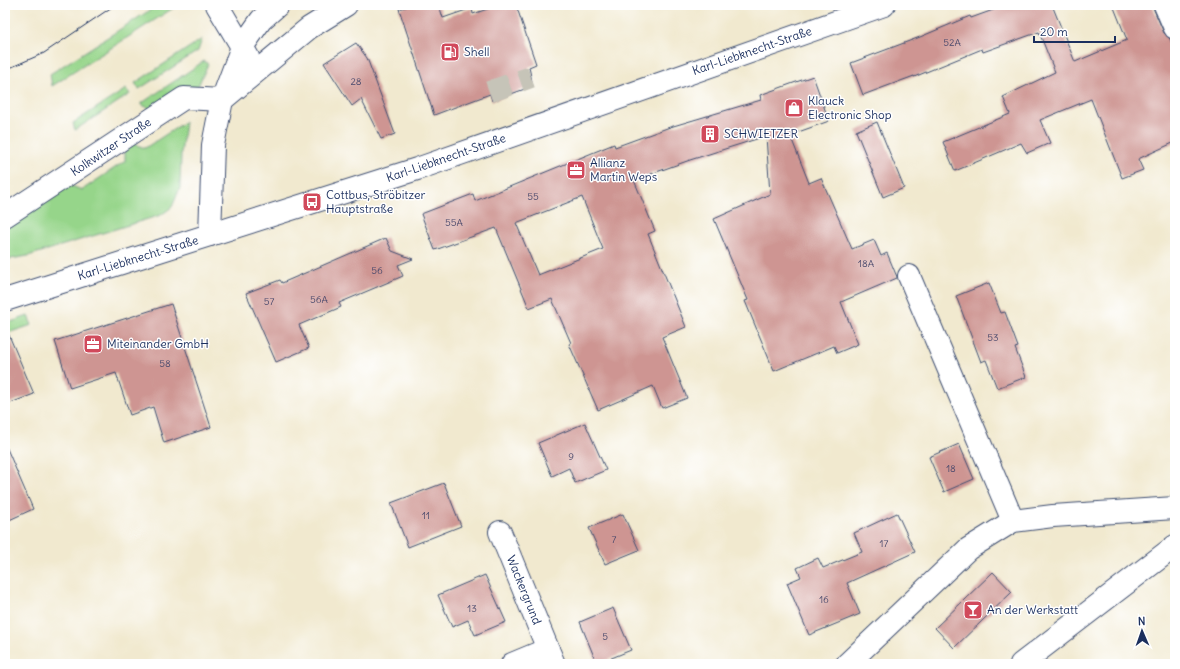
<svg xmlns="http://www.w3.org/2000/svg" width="1180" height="669" font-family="Delius,sans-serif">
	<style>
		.green { fill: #96d58a; stroke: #588274 }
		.building { fill: #ce9592; fill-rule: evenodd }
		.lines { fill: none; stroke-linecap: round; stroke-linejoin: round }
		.minor-tunnel { stroke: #c6c4b8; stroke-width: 22; stroke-dasharray: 22 11; stroke-linecap: butt }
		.minor-casing { stroke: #3b4b6f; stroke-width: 24 }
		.major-casing { stroke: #3b4b6f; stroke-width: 24 }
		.minor { stroke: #fff; stroke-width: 22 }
		.major { stroke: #fff; stroke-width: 22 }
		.tram { stroke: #1b2f5e; stroke-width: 1 }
		.labels { text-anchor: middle; stroke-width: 3; stroke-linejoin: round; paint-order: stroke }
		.number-label { font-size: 10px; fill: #48486b }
		.street-label { font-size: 12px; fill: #1b2f5e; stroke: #fff }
		.poi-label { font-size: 12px; fill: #1b2f5e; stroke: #fff; text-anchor: start }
	</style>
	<rect width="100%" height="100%" fill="#fff"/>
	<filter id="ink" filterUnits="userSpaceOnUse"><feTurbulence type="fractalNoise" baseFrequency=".025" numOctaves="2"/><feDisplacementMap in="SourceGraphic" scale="8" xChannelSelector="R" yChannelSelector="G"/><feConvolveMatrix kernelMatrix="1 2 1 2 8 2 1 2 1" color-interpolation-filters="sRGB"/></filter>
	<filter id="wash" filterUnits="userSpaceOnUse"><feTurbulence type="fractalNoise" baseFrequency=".012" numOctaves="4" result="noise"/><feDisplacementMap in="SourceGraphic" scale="16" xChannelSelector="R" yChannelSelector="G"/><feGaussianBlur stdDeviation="0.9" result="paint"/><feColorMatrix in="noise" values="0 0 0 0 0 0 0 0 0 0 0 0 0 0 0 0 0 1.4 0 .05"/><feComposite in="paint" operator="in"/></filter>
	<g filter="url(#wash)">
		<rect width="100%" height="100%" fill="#f1e9cf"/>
		<!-- green -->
		<g class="green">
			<polygon points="158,5 178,5 52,86 50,74"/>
			<polygon points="202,39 198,51 139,89 135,83"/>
			<polygon points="204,61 208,64 198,86 183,89 151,109 142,105 142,103"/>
			<polygon points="126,89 130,94 75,130 73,123"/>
			<polygon points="185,122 181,154 180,188 172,207 161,215 28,256 5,260 5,225 69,185 82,190 125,161 125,148 131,143 145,148"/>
			<polygon points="28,316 32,325 5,334 5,324"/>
		</g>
		<g id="blocks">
			<!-- building -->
			<g class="building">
				<polygon points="412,5 439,5 443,18 472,8 473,14 499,5 516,5 536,64 529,67 533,86 492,101 490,94 434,115 399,9"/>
				<polygon points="1007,5 1052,5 1075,62 1127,40 1113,5 1153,5 1154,10 1164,33 1170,39 1175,51 1175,142 1138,159 1143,170 1122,178 1091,99 1040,120 1050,143 1027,153 1021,143 955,171 943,142 1010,114 1003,97 1055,72 1039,32 983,52 982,49 914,77 914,76 863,95 851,63 920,37 970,16 971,18"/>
				<polygon points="356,43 367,58 395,134 381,139 361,99 352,106 324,63"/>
				<path d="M813 76 829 121 790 135 809 183 821 178 852 249 874 240 881 256 887 253 897 277V278L841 302 858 344 837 353 834 346 774 371 745 301 748 300 714 219 770 194 766 136 690 160 634 180 655 231 648 234 686 327 662 337 687 398 662 408 653 386 598 410 569 344 571 343 552 299 529 308 496 228 435 250 421 214 473 194 475 201 614 144 615 147 670 127 761 100 760 95ZM582 197 603 249 538 275 516 223Z"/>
				<polygon points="877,122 904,188 883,197 856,131"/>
				<polygon points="386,238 392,251 413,259 398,265 403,276 339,303 341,307 299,325 309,348 276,362 246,293 280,280 282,283"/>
				<polygon points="989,283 1001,313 1005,312 1018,347 1015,348 1026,377 997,388 986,360 981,362 956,296"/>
				<polygon points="171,304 211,427 164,443 153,407 130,415 116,373 70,388 55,341"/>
				<polygon points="5,326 34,394 5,405"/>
				<polygon points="585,423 606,470 575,483 569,468 552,476 538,443"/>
				<polygon points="5,444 33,509 5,522"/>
				<polygon points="959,444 974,479 944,492 929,457"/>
				<polygon points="444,483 461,526 408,547 391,503"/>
				<polygon points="897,513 915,552 847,583 860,614 809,635 787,583 801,577 797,568 818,558 823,568 862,552 854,533"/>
				<polygon points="623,514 639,550 605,564 589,528"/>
				<polygon points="993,572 1012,592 954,648 935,628"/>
				<polygon points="485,575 506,622 475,635 468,620 452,627 438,595"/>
				<polygon points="613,608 631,650 597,664 580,622"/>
			</g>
		</g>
	</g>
	<g filter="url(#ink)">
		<use href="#blocks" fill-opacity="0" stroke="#3b4b6f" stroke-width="1"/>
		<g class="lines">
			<!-- minor-tunnel -->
			<polyline class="minor-tunnel" points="489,92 531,77"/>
			<defs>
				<g id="minor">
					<polyline points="217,5 248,57"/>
					<polyline points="1165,5 1175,28"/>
					<polyline points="5,216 184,98 222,100 309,28 346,5"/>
					<polyline points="210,235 213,145 222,100 242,47 261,20 278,5"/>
					<polyline points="909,276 1013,521"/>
					<polyline points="500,532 554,664"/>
					<polyline points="512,664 548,649"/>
					<polyline points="847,664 968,549 1013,521 1053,516 1175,508"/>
					<polyline points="1021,664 1175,546"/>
				</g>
				<polyline id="major" points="5,300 417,169 884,5"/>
			</defs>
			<!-- minor casing -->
			<use href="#minor" class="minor-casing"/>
			<!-- major casing -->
			<use href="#major" class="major-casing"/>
			<!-- minor -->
			<use href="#minor" class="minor"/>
			<!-- major -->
			<use href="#major" class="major"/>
			<!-- tram -->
			<polyline class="tram" points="5,70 44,53 115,5"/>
		</g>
	</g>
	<!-- icons -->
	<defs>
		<symbol id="fuel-square" viewBox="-11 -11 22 22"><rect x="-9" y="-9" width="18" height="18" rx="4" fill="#d1495b" stroke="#fff"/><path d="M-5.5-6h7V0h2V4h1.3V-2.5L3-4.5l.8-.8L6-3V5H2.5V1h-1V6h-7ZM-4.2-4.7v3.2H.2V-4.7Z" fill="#fff"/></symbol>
		<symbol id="shop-square" viewBox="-11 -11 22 22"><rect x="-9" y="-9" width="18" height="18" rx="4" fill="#d1495b" stroke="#fff"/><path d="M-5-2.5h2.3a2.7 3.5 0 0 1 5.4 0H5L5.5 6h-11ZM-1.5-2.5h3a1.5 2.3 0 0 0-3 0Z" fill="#fff"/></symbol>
		<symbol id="building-square" viewBox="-11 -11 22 22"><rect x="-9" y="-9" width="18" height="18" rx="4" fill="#d1495b" stroke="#fff"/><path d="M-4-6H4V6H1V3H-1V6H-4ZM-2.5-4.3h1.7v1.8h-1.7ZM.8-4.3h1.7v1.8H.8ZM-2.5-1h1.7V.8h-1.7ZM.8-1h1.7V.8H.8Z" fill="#fff"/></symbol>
		<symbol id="office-square" viewBox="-11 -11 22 22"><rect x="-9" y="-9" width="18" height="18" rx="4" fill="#d1495b" stroke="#fff"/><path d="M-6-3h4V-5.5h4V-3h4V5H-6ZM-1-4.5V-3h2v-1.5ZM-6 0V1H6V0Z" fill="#fff"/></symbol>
		<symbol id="bus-square" viewBox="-11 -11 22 22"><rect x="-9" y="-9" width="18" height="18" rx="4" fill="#d1495b" stroke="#fff"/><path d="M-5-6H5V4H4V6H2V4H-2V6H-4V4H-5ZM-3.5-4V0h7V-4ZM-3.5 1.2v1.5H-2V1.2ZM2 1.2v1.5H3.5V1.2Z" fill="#fff"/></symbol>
		<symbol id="bar-square" viewBox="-11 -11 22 22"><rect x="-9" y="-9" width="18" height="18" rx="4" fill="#d1495b" stroke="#fff"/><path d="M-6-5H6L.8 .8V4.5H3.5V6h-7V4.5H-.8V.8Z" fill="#fff"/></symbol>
	</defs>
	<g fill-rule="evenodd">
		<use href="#fuel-square" x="439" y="41" width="22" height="22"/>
		<use href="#shop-square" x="783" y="97" width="22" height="22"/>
		<use href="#building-square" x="699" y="123" width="22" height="22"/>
		<use href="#office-square" x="565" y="159" width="22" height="22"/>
		<use href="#bus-square" x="301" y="191" width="22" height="22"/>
		<use href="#office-square" x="82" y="333" width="22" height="22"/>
		<use href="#bar-square" x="962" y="599" width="22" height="22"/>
	</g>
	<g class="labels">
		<!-- number labels -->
		<g class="number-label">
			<text x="952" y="46">52A</text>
			<text x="356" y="85">28</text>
			<text x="533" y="200">55</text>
			<text x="454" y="226">55A</text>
			<text x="866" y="267">18A</text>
			<text x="377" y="274">56</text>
			<text x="319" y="303">56A</text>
			<text x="269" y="305">57</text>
			<text x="993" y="341">53</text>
			<text x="165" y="367">58</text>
			<text x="571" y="460">9</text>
			<text x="951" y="472">18</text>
			<text x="426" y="519">11</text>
			<text x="614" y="543">7</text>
			<text x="884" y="547">17</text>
			<text x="824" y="603">16</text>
			<text x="472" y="612">13</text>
			<text x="605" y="640">5</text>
		</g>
		<!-- street labels -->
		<g class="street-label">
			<text transform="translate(752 51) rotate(-19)" y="4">Karl-Liebknecht-Straße</text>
			<text transform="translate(111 147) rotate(-34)" y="4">Kolkwitzer Straße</text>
			<text transform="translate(446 158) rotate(-19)" y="4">Karl-Liebknecht-Straße</text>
			<text transform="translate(138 258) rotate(-17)" y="4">Karl-Liebknecht-Straße</text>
			<text transform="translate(524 590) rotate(68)" y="4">Wackergrund</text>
		</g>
		<!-- poi labels -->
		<g class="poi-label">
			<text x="464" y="56">Shell</text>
			<text x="808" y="105">Klauck<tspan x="808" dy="14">Electronic Shop</tspan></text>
			<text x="724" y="138">SCHWIETZER</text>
			<text x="590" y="167">Allianz<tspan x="590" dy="14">Martin Weps</tspan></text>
			<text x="326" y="199">Cottbus, Ströbitzer<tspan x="326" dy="14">Hauptstraße</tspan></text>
			<text x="107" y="348">Miteinander GmbH</text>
			<text x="987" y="614">An der Werkstatt</text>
		</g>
	</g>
	<!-- margin -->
	<rect width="1180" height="669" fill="none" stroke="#fff" stroke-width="20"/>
	<!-- north arrow -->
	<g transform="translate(1142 631) rotate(358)" stroke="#ffffff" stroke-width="3" paint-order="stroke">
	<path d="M0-3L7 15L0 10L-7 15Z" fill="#1b2f5e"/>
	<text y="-6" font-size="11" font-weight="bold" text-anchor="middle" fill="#1b2f5e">N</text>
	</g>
	<!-- scale -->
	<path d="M1034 36v6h81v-6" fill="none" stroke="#1b2f5e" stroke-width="2"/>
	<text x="1040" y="36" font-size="12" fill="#1b2f5e" stroke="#ffffff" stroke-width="3" paint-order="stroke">20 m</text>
</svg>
